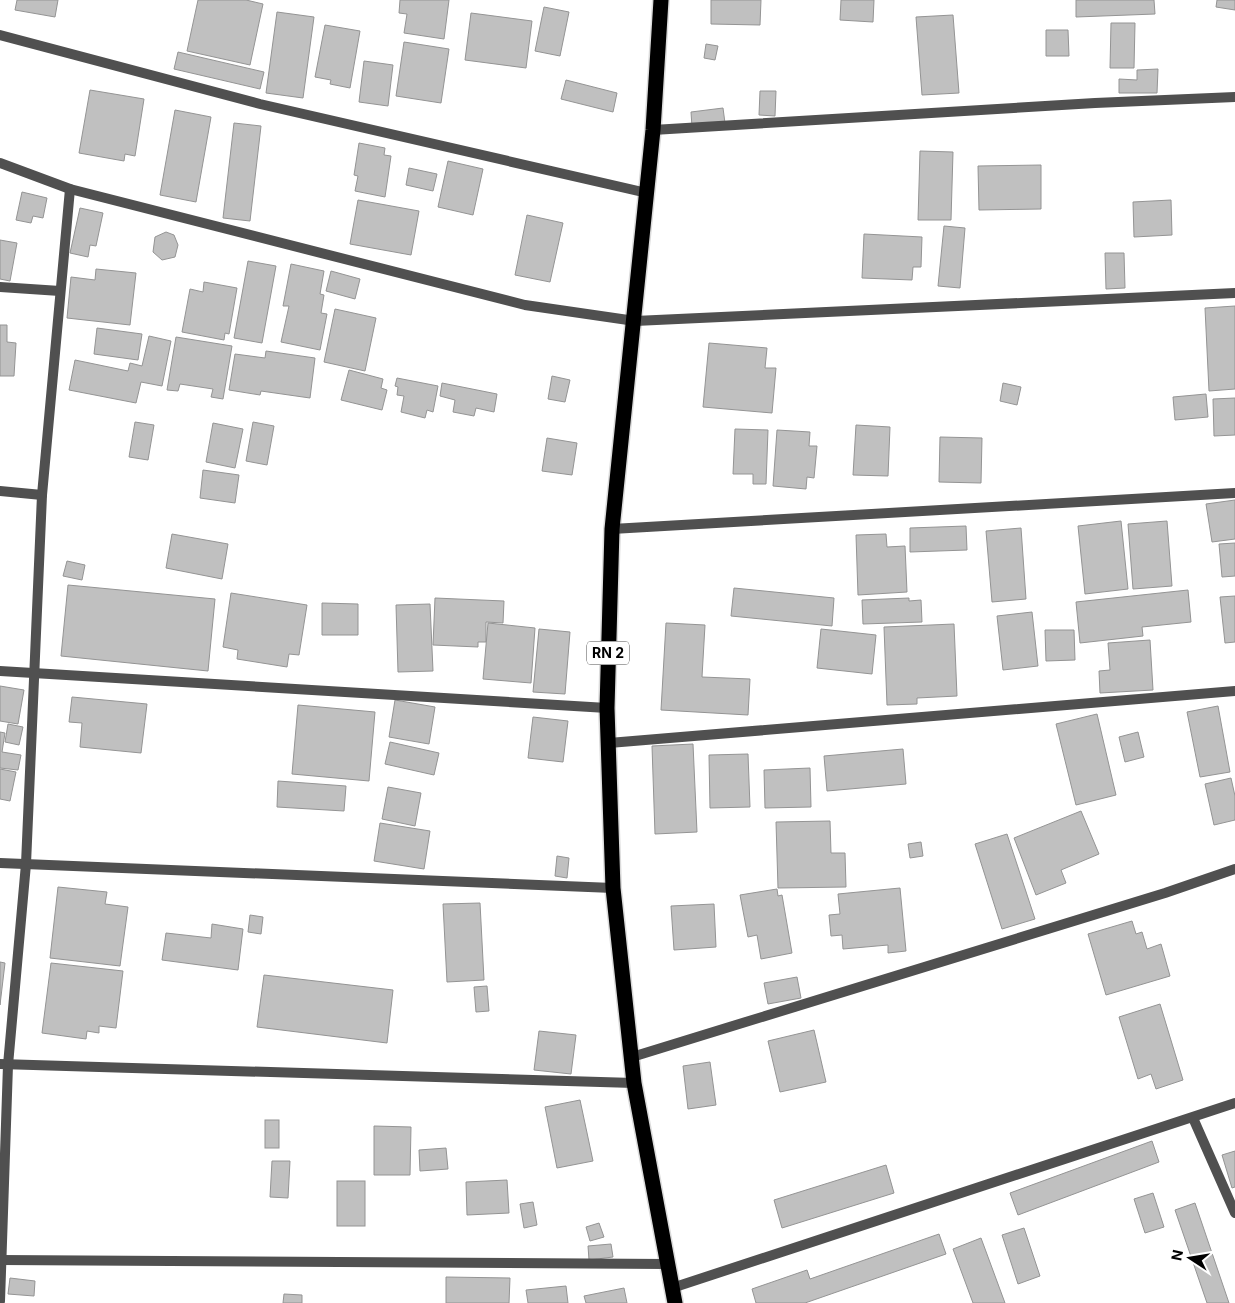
<svg xmlns="http://www.w3.org/2000/svg" width="1235" height="1303" font-family="Inter,sans-serif">
	<style>
		.building { fill: #c0c0c0; stroke: #949494 }
		.lines { fill: none; stroke-linecap: round; stroke-linejoin: round }
		.highway-casing { stroke: #dbdbdb; stroke-width: 18 }
		.street { stroke: #505050; stroke-width: 10 }
		.highway { stroke: #000; stroke-width: 15 }
		.labels { text-anchor: middle; stroke-width: 4; stroke-linejoin: round; paint-order: stroke }
		.shield { fill: #fff; stroke: #4c4c4c; stroke-width: 1 }
		.shield-label { font-size: 14px; font-weight: bold; fill: #000 }
	</style>
	<rect width="100%" height="100%" fill="#fff"/>
	<!-- building -->
	<g class="building">
		<polygon points="17,0 58,0 55,17 15,10"/>
		<polygon points="198,0 246,0 263,4 250,65 187,51"/>
		<polygon points="400,0 449,0 444,39 404,33 407,14 399,13"/>
		<polygon points="711,0 761,0 760,25 711,24"/>
		<polygon points="841,0 874,0 873,22 840,20"/>
		<polygon points="1076,0 1154,0 1155,14 1076,17"/>
		<polygon points="1217,0 1235,0 1235,10 1216,7"/>
		<polygon points="544,7 569,12 560,56 535,51"/>
		<polygon points="277,12 314,17 303,98 266,93"/>
		<polygon points="471,13 532,21 526,68 465,60"/>
		<polygon points="953,15 959,93 922,95 916,17"/>
		<polygon points="1111,23 1135,23 1134,68 1110,68"/>
		<polygon points="325,25 360,31 350,88 330,84 331,80 315,77"/>
		<polygon points="1046,30 1068,30 1069,56 1046,56"/>
		<polygon points="404,42 449,49 441,103 396,96"/>
		<polygon points="706,44 718,46 715,60 704,58"/>
		<polygon points="178,52 264,72 260,89 174,69"/>
		<polygon points="364,61 393,65 388,106 359,102"/>
		<polygon points="1158,69 1157,93 1119,93 1119,79 1137,80 1137,70"/>
		<polygon points="566,80 617,93 613,112 561,99"/>
		<polygon points="90,90 144,99 135,156 125,154 124,161 79,153"/>
		<polygon points="760,91 776,91 775,116 759,115"/>
		<polygon points="723,108 725,123 692,127 691,112"/>
		<polygon points="175,110 211,117 196,202 160,195"/>
		<polygon points="234,123 261,126 250,221 223,218"/>
		<polygon points="359,143 385,148 384,155 391,156 385,197 355,191 358,176 354,175"/>
		<polygon points="920,151 953,152 951,220 918,220"/>
		<polygon points="448,161 483,169 473,215 438,207"/>
		<polygon points="1041,165 1041,209 979,210 978,166"/>
		<polygon points="409,168 437,174 433,191 406,185"/>
		<polygon points="22,192 47,198 43,218 33,216 31,223 16,220"/>
		<polygon points="358,200 419,211 411,255 350,244"/>
		<polygon points="1171,200 1172,235 1134,237 1133,202"/>
		<polygon points="80,208 103,213 96,246 90,245 88,257 70,253"/>
		<polygon points="527,215 563,223 550,282 515,275"/>
		<polygon points="944,226 965,228 960,288 938,286"/>
		<polygon points="166,232 174,235 178,245 175,257 162,260 153,252 155,237"/>
		<polygon points="864,234 922,237 921,267 913,267 912,280 862,278"/>
		<polygon points="0,240 17,243 10,281 0,279"/>
		<polygon points="1105,253 1124,253 1125,288 1106,289"/>
		<polygon points="248,261 276,266 262,343 234,338"/>
		<polygon points="291,264 324,271 320,294 324,295 321,313 327,314 320,350 281,342 289,306 283,306"/>
		<polygon points="96,269 136,273 130,325 67,318 71,277 95,280"/>
		<polygon points="331,271 360,279 355,299 326,291"/>
		<polygon points="204,282 237,288 229,334 225,333 224,340 182,332 190,289 203,292"/>
		<polygon points="1235,306 1235,389 1209,391 1205,308"/>
		<polygon points="335,309 376,318 365,371 324,362"/>
		<polygon points="0,325 7,325 7,342 16,343 14,376 0,376"/>
		<polygon points="97,328 142,334 138,360 94,354"/>
		<polygon points="149,336 171,341 162,386 141,382 136,403 69,390 75,360 128,371 130,363 142,366"/>
		<polygon points="176,337 232,346 223,399 211,397 213,389 180,384 178,391 167,390"/>
		<polygon points="709,343 767,348 765,368 776,368 772,413 703,407"/>
		<polygon points="266,351 315,358 310,398 261,391 260,395 229,390 235,354 265,358"/>
		<polygon points="349,370 383,379 381,388 387,390 382,410 341,400"/>
		<polygon points="552,376 570,380 565,402 548,399"/>
		<polygon points="397,378 438,386 433,412 427,410 425,418 401,412 404,396 397,395 398,387 395,386"/>
		<polygon points="442,383 497,394 494,412 476,408 474,416 453,412 455,400 440,396"/>
		<polygon points="1003,383 1021,387 1017,405 1000,401"/>
		<polygon points="1206,394 1208,417 1175,420 1173,397"/>
		<polygon points="1235,398 1235,435 1214,436 1213,399"/>
		<polygon points="135,422 154,425 148,460 129,457"/>
		<polygon points="253,422 274,426 267,465 246,461"/>
		<polygon points="213,423 243,429 235,468 206,462"/>
		<polygon points="856,425 890,427 888,476 853,475"/>
		<polygon points="735,429 768,430 766,484 753,484 753,474 733,474"/>
		<polygon points="777,430 810,432 809,446 817,446 814,478 807,477 806,489 773,486"/>
		<polygon points="940,437 982,438 981,483 939,482"/>
		<polygon points="547,438 577,443 572,475 542,471"/>
		<polygon points="203,470 239,475 235,503 200,498"/>
		<polygon points="1235,500 1235,539 1212,542 1206,504"/>
		<polygon points="1121,521 1128,589 1085,594 1078,526"/>
		<polygon points="1167,521 1172,586 1133,589 1128,524"/>
		<polygon points="966,526 967,550 910,552 910,528"/>
		<polygon points="1021,528 1026,599 992,602 986,531"/>
		<polygon points="172,534 228,544 222,579 166,568"/>
		<polygon points="886,534 887,547 905,546 907,592 858,595 856,535"/>
		<polygon points="1235,543 1235,576 1222,577 1219,544"/>
		<polygon points="67,561 85,565 82,580 63,576"/>
		<polygon points="68,585 215,599 208,671 61,656"/>
		<polygon points="734,588 834,598 832,626 731,616"/>
		<polygon points="1188,590 1191,622 1142,627 1143,636 1080,643 1076,602"/>
		<polygon points="231,593 307,605 299,655 289,654 287,667 237,659 238,650 223,647"/>
		<polygon points="1235,596 1235,642 1225,643 1220,597"/>
		<polygon points="435,598 504,601 503,623 486,622 486,642 478,642 478,647 433,645"/>
		<polygon points="909,598 909,601 921,600 922,622 863,624 862,600"/>
		<polygon points="322,603 358,604 358,635 322,635"/>
		<polygon points="430,604 433,671 398,672 396,605"/>
		<polygon points="1032,612 1038,666 1003,670 997,616"/>
		<polygon points="488,623 535,628 531,683 483,679"/>
		<polygon points="666,623 705,625 702,677 750,679 748,715 661,710"/>
		<polygon points="954,624 957,696 917,698 917,704 887,705 884,627"/>
		<polygon points="539,629 570,632 565,694 533,692"/>
		<polygon points="821,629 876,635 872,674 817,668"/>
		<polygon points="1045,630 1074,630 1075,660 1046,661"/>
		<polygon points="1150,640 1153,690 1100,693 1099,671 1110,670 1108,643"/>
		<polygon points="0,686 24,690 18,724 0,721"/>
		<polygon points="72,697 147,704 141,753 80,747 82,723 69,722"/>
		<polygon points="395,700 435,707 429,744 389,737"/>
		<polygon points="298,705 375,712 369,781 292,774"/>
		<polygon points="1218,706 1230,772 1200,777 1187,712"/>
		<polygon points="1097,714 1116,795 1076,805 1056,724"/>
		<polygon points="533,717 568,721 563,762 528,758"/>
		<polygon points="8,724 23,727 19,745 5,742"/>
		<polygon points="0,732 5,733 2,752 21,755 18,770 0,768"/>
		<polygon points="1138,732 1144,757 1125,762 1119,737"/>
		<polygon points="390,742 439,753 434,775 385,764"/>
		<polygon points="693,744 697,832 655,834 652,746"/>
		<polygon points="903,749 906,784 827,791 824,756"/>
		<polygon points="748,754 750,807 710,808 709,755"/>
		<polygon points="810,768 811,807 765,808 764,770"/>
		<polygon points="0,769 16,772 10,801 0,799"/>
		<polygon points="1231,778 1235,796 1235,820 1214,825 1205,784"/>
		<polygon points="278,781 346,786 344,811 277,807"/>
		<polygon points="388,787 421,793 415,826 382,819"/>
		<polygon points="1081,811 1099,854 1061,870 1066,883 1036,895 1014,838"/>
		<polygon points="830,821 831,853 845,853 846,887 778,888 776,822"/>
		<polygon points="380,823 430,831 424,869 374,861"/>
		<polygon points="1007,834 1035,919 1002,929 975,844"/>
		<polygon points="921,842 923,856 910,858 908,844"/>
		<polygon points="557,856 569,858 567,878 555,876"/>
		<polygon points="58,887 107,892 105,904 128,907 120,966 50,958"/>
		<polygon points="900,888 906,951 888,953 888,945 843,949 842,935 831,936 829,915 840,914 838,894"/>
		<polygon points="777,889 778,896 782,895 792,953 761,959 757,935 748,937 740,895"/>
		<polygon points="480,903 484,980 447,982 443,904"/>
		<polygon points="714,904 716,947 674,950 671,906"/>
		<polygon points="250,915 263,917 261,934 248,932"/>
		<polygon points="1132,921 1136,934 1142,932 1147,949 1161,944 1170,976 1106,995 1088,934"/>
		<polygon points="212,924 243,929 238,970 162,960 166,933 211,938"/>
		<polygon points="0,962 5,963 0,1005"/>
		<polygon points="51,963 123,971 116,1028 99,1026 99,1033 87,1031 86,1039 42,1033"/>
		<polygon points="264,975 393,990 387,1043 257,1027"/>
		<polygon points="797,977 801,998 768,1004 764,983"/>
		<polygon points="487,986 489,1011 476,1012 474,987"/>
		<polygon points="1160,1004 1183,1080 1156,1089 1151,1074 1138,1079 1119,1017"/>
		<polygon points="814,1030 826,1082 780,1092 768,1041"/>
		<polygon points="539,1031 576,1035 571,1074 534,1070"/>
		<polygon points="710,1062 716,1105 688,1109 683,1066"/>
		<polygon points="580,1100 593,1161 557,1168 545,1107"/>
		<rect x="265" y="1120" width="14" height="28"/>
		<polygon points="374,1126 411,1127 410,1175 374,1175"/>
		<polygon points="1152,1141 1159,1162 1018,1215 1010,1193"/>
		<polygon points="446,1148 448,1169 420,1171 419,1150"/>
		<polygon points="1235,1151 1235,1187 1232,1188 1222,1155"/>
		<polygon points="272,1161 290,1161 288,1198 270,1197"/>
		<polygon points="886,1165 894,1193 782,1228 774,1200"/>
		<polygon points="507,1180 509,1213 467,1215 466,1182"/>
		<rect x="337" y="1181" width="28" height="45"/>
		<polygon points="1153,1193 1164,1227 1145,1233 1134,1199"/>
		<polygon points="533,1202 537,1225 524,1228 520,1204"/>
		<polygon points="1195,1203 1229,1303 1207,1303 1175,1210"/>
		<polygon points="599,1223 604,1237 590,1241 586,1227"/>
		<polygon points="1024,1228 1040,1276 1018,1284 1002,1235"/>
		<polygon points="939,1234 946,1254 805,1303 756,1303 752,1289 807,1270 810,1279"/>
		<polygon points="981,1238 1005,1303 973,1303 953,1249"/>
		<polygon points="611,1244 613,1257 589,1260 588,1246"/>
		<polygon points="446,1277 510,1278 509,1303 446,1303"/>
		<polygon points="10,1278 35,1281 34,1296 8,1294"/>
		<polygon points="566,1286 568,1303 528,1303 526,1290"/>
		<polygon points="624,1288 627,1303 586,1303 584,1296"/>
		<polygon points="284,1294 302,1295 302,1303 283,1303"/>
	</g>
	<g class="lines">
		<defs>
			<polyline id="highway" points="661,0 653,130 612,529 607,708 613,888 634,1083 675,1303"/>
		</defs>
		<!-- highway casing -->
		<use href="#highway" class="highway-casing"/>
		<!-- street -->
		<g class="street">
			<polyline points="0,35 260,104 647,193"/>
			<polyline points="653,130 1095,103 1235,97"/>
			<polyline points="0,163 70,189 525,305 635,321 1235,293"/>
			<polyline points="0,287 60,291"/>
			<polyline points="0,491 42,495"/>
			<polyline points="612,529 1235,493"/>
			<polyline points="0,671 607,708"/>
			<polyline points="609,743 1235,691"/>
			<polyline points="0,863 613,888"/>
			<polyline points="632,1057 1165,893 1235,869"/>
			<polyline points="0,1064 634,1083"/>
			<polyline points="1193,1118 1235,1213"/>
			<polyline points="0,1260 667,1264"/>
			<polyline points="672,1288 1235,1103"/>
			<polyline points="0,1301 8,1065 26,864 42,495 70,189"/>
		</g>
		<!-- highway -->
		<use href="#highway" class="highway"/>
	</g>
	<g class="labels">
		<!-- shield labels -->
		<rect class="shield" x="587" y="641.5" width="42" height="23" rx="4"/>
		<g class="shield-label">
			<text x="608" y="658">RN 2</text>
		</g>
	</g>
	<!-- north arrow -->
	<g transform="translate(1190 1258) rotate(282)" stroke="#ffffff" stroke-width="4" paint-order="stroke">
	<path d="M0-4L9 19L0 12L-9 19Z" fill="#000000"/>
	<text y="-8" font-size="14" font-weight="bold" text-anchor="middle" fill="#000000">N</text>
	</g>
</svg>
